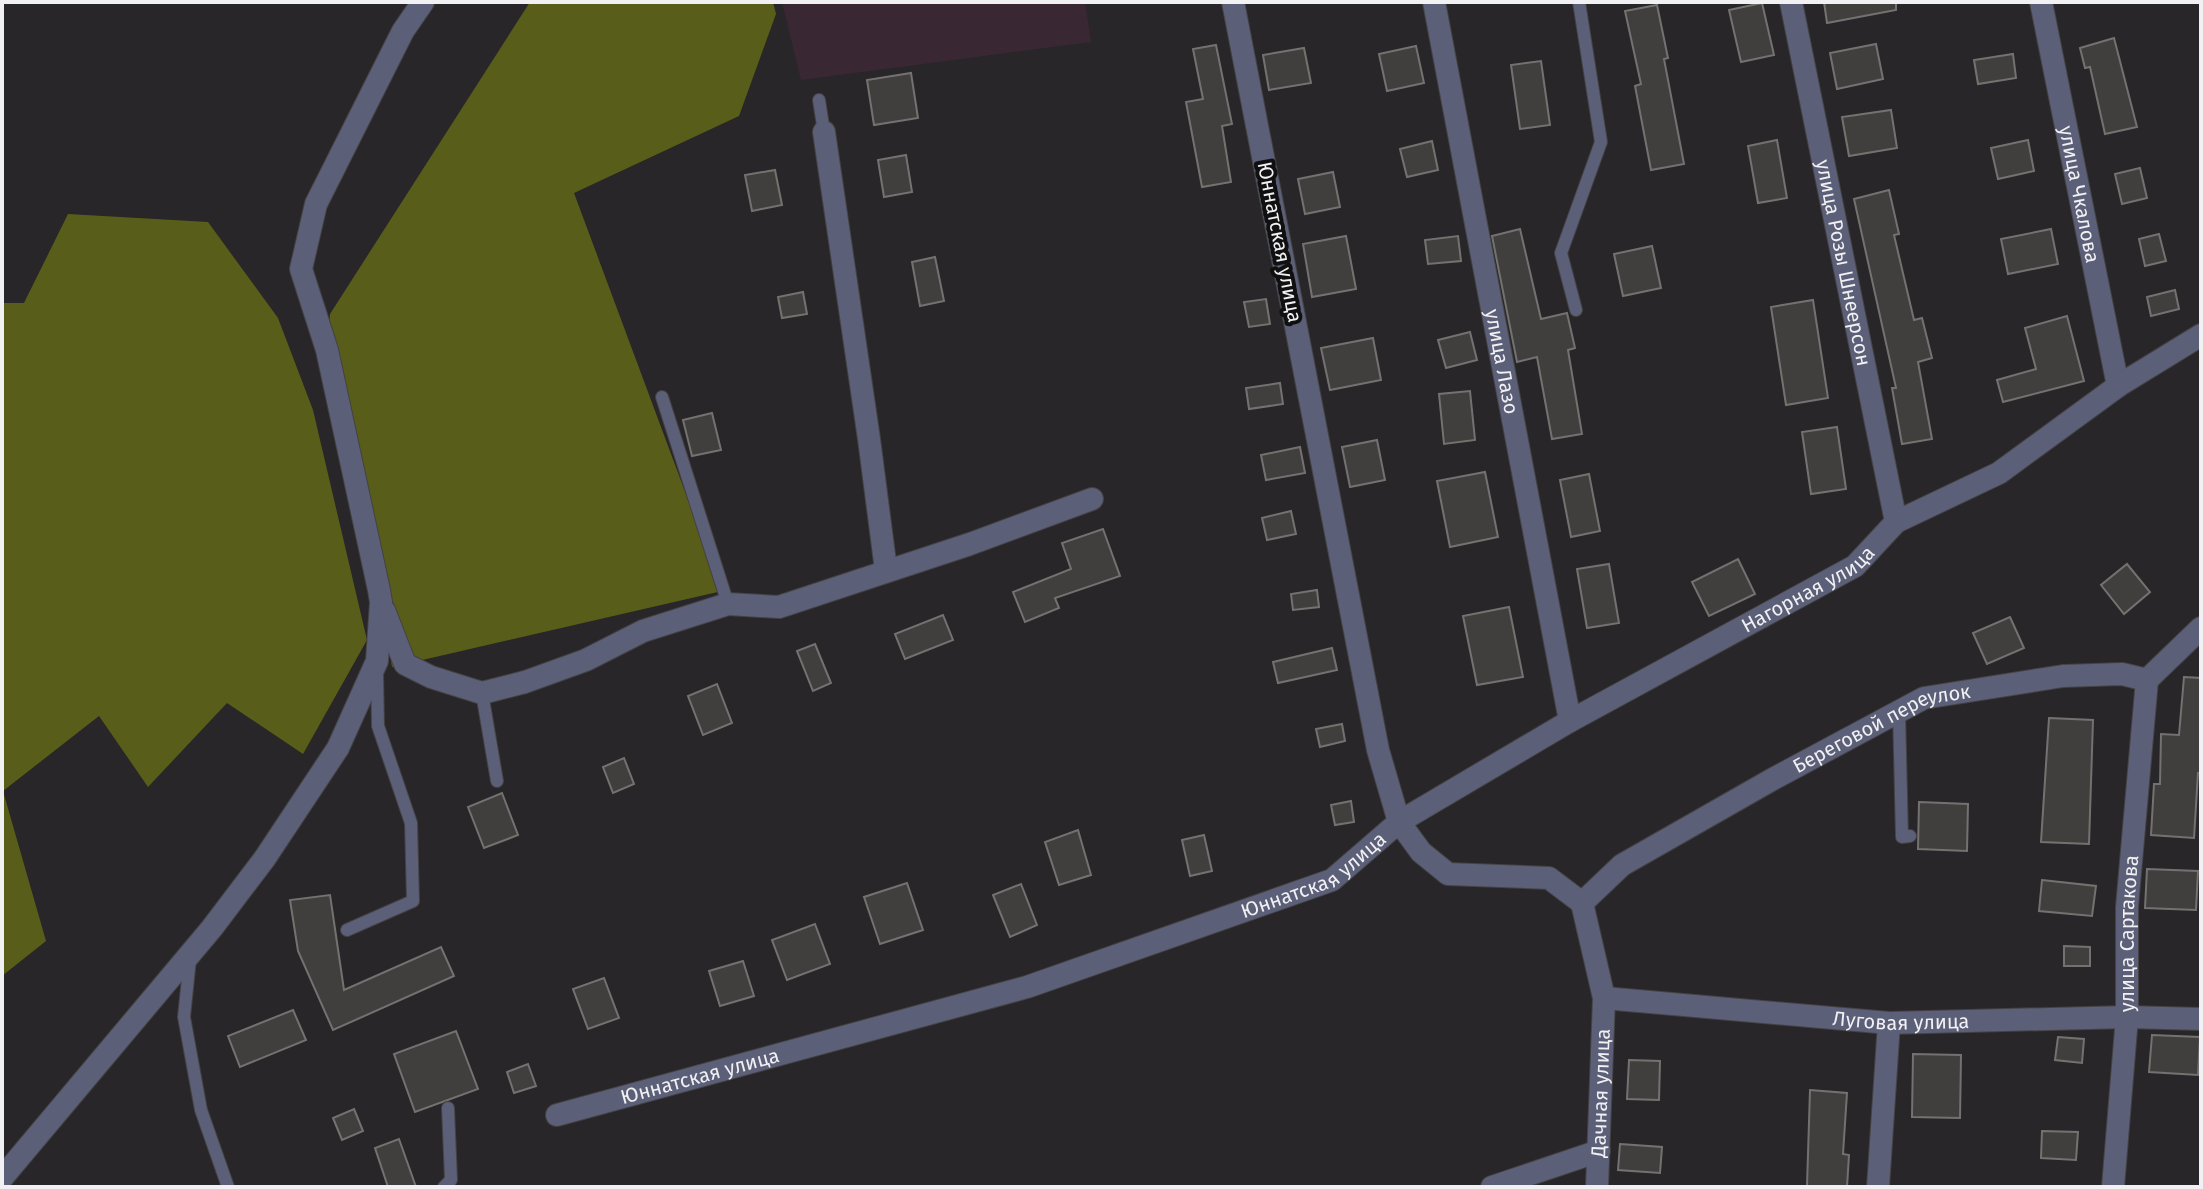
<svg xmlns="http://www.w3.org/2000/svg" width="2203" height="1189" font-family="'Fira Sans',sans-serif">
	<style>
		.education { fill: #392833 }
		.forest { fill: #595d1a }
		.building { fill: #413f3d; stroke: #747270; stroke-width: 2 }
		.lines { fill: none; stroke-linecap: round; stroke-linejoin: round }
		.service-casing { stroke: #444244; stroke-width: 14 }
		.minor-casing { stroke: #444244; stroke-width: 24 }
		.service { stroke: #5b5f78; stroke-width: 12 }
		.minor { stroke: #5b5f78; stroke-width: 22 }
		.labels { text-anchor: middle; stroke-width: 8; stroke-linejoin: round; paint-order: stroke }
		.street-label { font-size: 20px; fill: #f1f0f2; stroke: #101010 }
	</style>
	<rect width="100%" height="100%" fill="#282628"/>
	<!-- education -->
	<polygon class="education" points="782,2 1085,2 1091,42 801,80"/>
	<!-- forest -->
	<g class="forest">
		<polygon points="530,2 773,2 776,14 739,116 574,193 722,591 392,667 379,590 327,350 330,314"/>
		<polygon points="68,214 208,222 278,318 313,410 367,640 303,754 227,703 148,787 99,716 3,791 46,941 2,976 2,303 24,303"/>
	</g>
	<!-- building -->
	<g class="building">
		<polygon points="1824,2 1896,2 1896,10 1827,23"/>
		<polygon points="1762,3 1774,55 1741,62 1729,10"/>
		<polygon points="1657,5 1668,58 1664,59 1684,164 1651,170 1635,86 1641,84 1625,11"/>
		<polygon points="2114,38 2137,127 2105,134 2090,67 2085,68 2080,48"/>
		<polygon points="1876,44 1883,79 1837,89 1830,53"/>
		<polygon points="1216,45 1232,124 1222,126 1231,182 1202,187 1186,102 1203,99 1193,49"/>
		<polygon points="1416,46 1424,83 1387,91 1379,54"/>
		<polygon points="1304,48 1311,83 1269,90 1263,55"/>
		<polygon points="2013,54 2016,78 1978,84 1974,60"/>
		<polygon points="1541,61 1550,125 1520,129 1511,65"/>
		<polygon points="911,73 918,118 874,125 867,80"/>
		<polygon points="1891,110 1897,148 1849,156 1842,117"/>
		<polygon points="1777,140 1787,198 1758,203 1748,146"/>
		<polygon points="2028,140 2034,171 1998,179 1991,148"/>
		<polygon points="1432,141 1438,170 1407,177 1400,149"/>
		<polygon points="906,155 912,192 884,197 878,160"/>
		<polygon points="2140,168 2147,198 2122,204 2115,174"/>
		<polygon points="775,170 782,205 752,211 745,175"/>
		<polygon points="1333,172 1340,207 1305,214 1298,179"/>
		<polygon points="1889,190 1899,234 1894,235 1914,320 1922,318 1932,358 1918,362 1932,439 1902,444 1892,388 1896,388 1854,199"/>
		<polygon points="1520,229 1541,319 1567,313 1575,348 1568,350 1582,434 1552,439 1537,357 1517,362 1492,236"/>
		<polygon points="2051,229 2058,264 2008,274 2001,239"/>
		<polygon points="2159,234 2166,261 2145,266 2139,239"/>
		<polygon points="1346,236 1356,289 1312,297 1303,244"/>
		<polygon points="1458,236 1461,261 1428,264 1425,240"/>
		<polygon points="1652,246 1661,288 1623,296 1614,254"/>
		<polygon points="935,257 944,301 920,306 912,262"/>
		<polygon points="2175,290 2179,309 2151,316 2147,297"/>
		<polygon points="803,292 807,314 782,318 778,297"/>
		<polygon points="1266,299 1270,324 1249,327 1244,302"/>
		<polygon points="1813,300 1828,398 1786,405 1771,307"/>
		<polygon points="2067,316 2084,381 2003,402 1997,380 2036,369 2025,328"/>
		<polygon points="1470,332 1477,360 1446,368 1438,340"/>
		<polygon points="1373,338 1381,380 1330,390 1321,348"/>
		<polygon points="1280,383 1283,404 1249,409 1246,388"/>
		<polygon points="1470,391 1475,440 1444,444 1439,394"/>
		<polygon points="712,413 721,450 692,456 683,420"/>
		<polygon points="1837,427 1846,489 1811,494 1802,432"/>
		<polygon points="1377,440 1385,480 1350,487 1342,447"/>
		<polygon points="1300,447 1305,473 1266,480 1261,455"/>
		<polygon points="1485,472 1498,537 1450,547 1437,481"/>
		<polygon points="1589,474 1600,531 1571,537 1560,480"/>
		<polygon points="1291,511 1296,534 1267,540 1262,518"/>
		<polygon points="1103,529 1120,576 1055,598 1059,608 1025,622 1013,592 1071,569 1062,543"/>
		<polygon points="1738,559 1755,594 1709,616 1692,582"/>
		<polygon points="1609,564 1619,623 1587,628 1577,569"/>
		<polygon points="2127,564 2150,592 2124,614 2101,585"/>
		<polygon points="1317,590 1319,607 1293,610 1291,594"/>
		<polygon points="1509,607 1523,677 1477,685 1463,616"/>
		<polygon points="943,615 953,640 905,659 895,634"/>
		<polygon points="2010,617 2024,648 1987,664 1973,633"/>
		<polygon points="815,644 831,683 813,691 797,651"/>
		<polygon points="1332,648 1337,670 1278,683 1273,662"/>
		<polygon points="2184,677 2201,678 2201,773 2198,773 2194,838 2151,835 2154,784 2160,784 2161,734 2179,735"/>
		<polygon points="717,684 732,723 703,735 688,696"/>
		<polygon points="2049,718 2093,720 2089,844 2041,842"/>
		<polygon points="1342,724 1345,741 1320,747 1316,729"/>
		<polygon points="624,758 634,784 613,793 603,767"/>
		<polygon points="502,793 518,835 484,848 468,807"/>
		<polygon points="1351,801 1354,822 1335,825 1331,805"/>
		<polygon points="1919,802 1968,804 1967,851 1918,849"/>
		<polygon points="1078,830 1091,875 1059,885 1045,842"/>
		<polygon points="1204,835 1212,871 1190,876 1182,840"/>
		<polygon points="2147,869 2198,871 2196,910 2145,908"/>
		<polygon points="2042,880 2096,886 2092,916 2039,911"/>
		<polygon points="907,883 923,930 880,944 864,897"/>
		<polygon points="1021,884 1037,925 1010,937 993,895"/>
		<polygon points="330,895 344,990 441,947 454,976 333,1030 298,951 290,900"/>
		<polygon points="815,924 830,964 787,980 772,940"/>
		<polygon points="2064,946 2090,947 2090,966 2064,966"/>
		<polygon points="743,961 754,996 720,1006 709,971"/>
		<polygon points="604,978 619,1018 588,1029 573,989"/>
		<polygon points="293,1010 306,1040 240,1067 228,1036"/>
		<polygon points="456,1031 478,1089 415,1112 394,1054"/>
		<polygon points="2152,1035 2200,1037 2198,1075 2149,1072"/>
		<polygon points="2058,1037 2084,1039 2082,1063 2055,1060"/>
		<polygon points="1913,1054 1961,1055 1960,1118 1912,1117"/>
		<polygon points="1629,1060 1660,1061 1659,1100 1627,1099"/>
		<polygon points="528,1064 536,1086 514,1093 507,1072"/>
		<polygon points="1810,1090 1847,1093 1843,1154 1849,1155 1847,1187 1807,1186"/>
		<polygon points="354,1109 363,1131 342,1140 333,1118"/>
		<polygon points="2042,1131 2078,1132 2076,1160 2041,1158"/>
		<polygon points="399,1139 416,1187 388,1187 375,1148"/>
		<polygon points="1620,1144 1662,1147 1660,1173 1618,1170"/>
	</g>
	<g class="lines">
		<defs>
			<g id="service">
				<polyline points="819,100 824,132"/>
				<polyline points="1576,310 1561,253 1601,142 1579,2"/>
				<polyline points="662,397 728,604"/>
				<polyline points="482,693 497,781"/>
				<polyline points="1899,711 1902,837 1910,836"/>
				<polyline points="347,930 413,901 411,823 378,726 377,672"/>
				<polyline points="190,959 184,1017 201,1110 228,1187"/>
				<polyline points="444,1187 451,1180 448,1108"/>
			</g>
			<g id="minor">
				<path id="s1" d="M1434 2 1570 721"/>
				<path id="s2" d="M1791 2 1896 522"/>
				<path id="s3" d="M2041 2 2118 386"/>
				<polyline points="824,132 869,439 886,570"/>
				<polyline points="384,610 405,664 431,677 482,693 525,682 586,660 643,631 728,604 779,607 970,544 1092,499"/>
				<polyline points="2147,680 2201,628"/>
				<path id="s4" d="M1582 903 1622 865 1773 779 1924 698 2063 676 2122 674 2147 680"/>
				<path id="s5" d="M1604 998 1889 1023 2127 1017 2201 1019"/>
				<path id="s6" d="M557 1115 1027 987 1332 880 1399 822 1378 750 1233 2"/>
				<polyline points="2,1178 212,928 265,858 338,748 377,661 381,602 379,590 327,350 301,269 316,204 403,31 423,2"/>
				<polyline points="1492,1187 1599,1151"/>
				<path id="s7" d="M1597 1187 1604 998 1582 903 1549 878 1448 874 1421 852 1399 822 1570 721 1855 566 1896 522 1999 473 2118 386 2201 335"/>
				<polyline points="1878,1187 1889,1023"/>
				<path id="s8" d="M2113 1187 2127 1017V907L2147 680"/>
			</g>
		</defs>
		<!-- service casing -->
		<use href="#service" class="service-casing"/>
		<!-- minor casing -->
		<use href="#minor" class="minor-casing"/>
		<!-- service -->
		<use href="#service" class="service"/>
		<!-- minor -->
		<use href="#minor" class="minor"/>
	</g>
	<g class="labels">
		<!-- street labels -->
		<g class="street-label">
			<text dy="7" stroke="none"><textPath href="#s3" startOffset="196">улица Чкалова</textPath></text>
			<text transform="translate(1280 242) rotate(79)" y="7">Юннатская улица</text>
			<text dy="7" stroke="none"><textPath href="#s2" startOffset="266">улица Розы Шнеерсон</textPath></text>
			<text dy="7" stroke="none"><textPath href="#s1" startOffset="366">улица Лазо</textPath></text>
			<text dy="7" stroke="none"><textPath href="#s7" startOffset="972">Нагорная улица</textPath></text>
			<text dy="7" stroke="none"><textPath href="#s4" startOffset="350">Береговой переулок</textPath></text>
			<text dy="7" stroke="none"><textPath href="#s6" startOffset="796">Юннатская улица</textPath></text>
			<text dy="7" stroke="none"><textPath href="#s8" startOffset="254">улица Сартакова</textPath></text>
			<text dy="7" stroke="none"><textPath href="#s5" startOffset="298">Луговая улица</textPath></text>
			<text dy="7" stroke="none"><textPath href="#s6" startOffset="148">Юннатская улица</textPath></text>
			<text dy="7" stroke="none"><textPath href="#s7" startOffset="94">Дачная улица</textPath></text>
		</g>
	</g>
	<!-- border -->
	<rect width="2203" height="1189" fill="none" stroke="#f1f0f2" stroke-width="8"/>
</svg>
